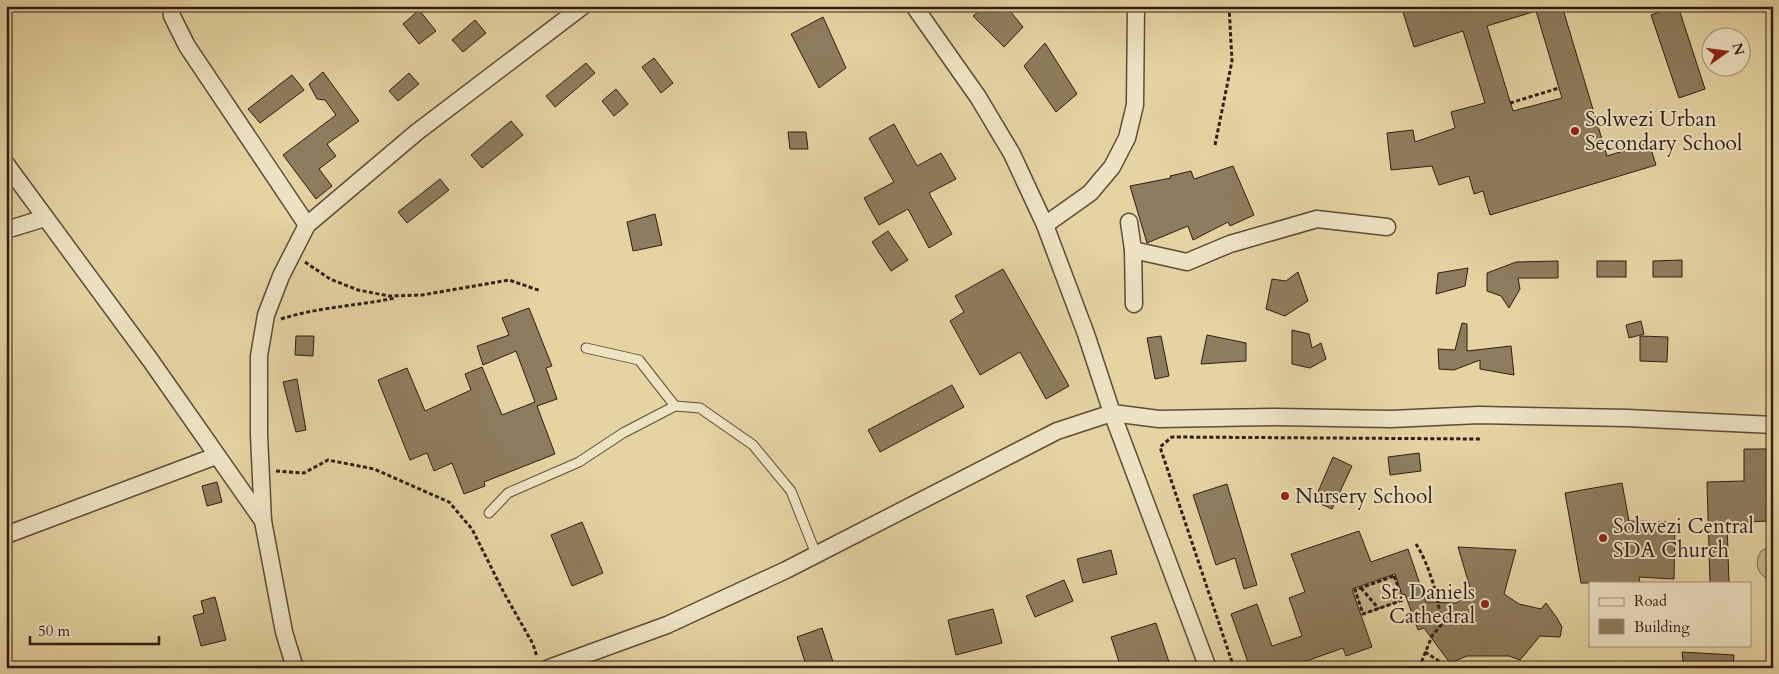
<svg xmlns="http://www.w3.org/2000/svg" width="1779" height="674" font-family="Cardo,serif">
	<style>
		.green { fill: #c5b58a; stroke: #7a6a50 }
		.building { fill: #8d7d5e; stroke: #2f1e15; fill-rule: evenodd }
		.lines { fill: none; stroke-linecap: round; stroke-linejoin: round }
		.lane-casing { stroke: #5c4c38; stroke-width: 11 }
		.street-casing { stroke: #5c4c38; stroke-width: 19 }
		.path { stroke: #2f1e15; stroke-width: 3; stroke-dasharray: 4 2.5; stroke-linecap: butt }
		.lane { stroke: #ede3c3; stroke-width: 9 }
		.street { stroke: #ede3c3; stroke-width: 16 }
		.poi-dot { fill: #8f2418; stroke: #ede3c3; stroke-width: 2 }
		.labels { text-anchor: middle; stroke-width: 4; stroke-linejoin: round; paint-order: stroke }
		.poi-label { font-size: 21px; fill: #2f1e15; stroke: #ede3c3; text-anchor: start }
	</style>
	<rect width="100%" height="100%" fill="#e4d4a2"/>
	<filter id="stains"><feTurbulence type="fractalNoise" baseFrequency=".004" numOctaves="4"/><feColorMatrix values="0 0 0 0 .2 0 0 0 0 .09 0 0 0 0 .02 0 0 0 .5 -.17"/></filter>
	<radialGradient id="worn" r=".72"><stop offset=".6" stop-color="#630" stop-opacity="0"/><stop offset="1" stop-color="#630" stop-opacity=".3"/></radialGradient>
	<!-- green -->
	<g class="green">
		<path d="M1773 545V581C1758 577 1753 564 1761 551Z"/>
		<polygon points="1394,576 1403,600 1363,614 1355,590"/>
	</g>
	<!-- building -->
	<g class="building">
		<polygon points="985,6 1006,6 1023,27 1004,47 973,16"/>
		<path d="M1401 6H1562L1607 156 1649 143 1656 165 1490 215 1483 191 1474 194 1469 176 1439 185 1432 166 1391 170 1387 133 1413 130 1415 142 1455 128 1451 112 1485 103 1463 31 1414 47ZM1536 11 1562 98 1513 111 1487 26Z"/>
		<polygon points="1678,6 1705,89 1679,98 1651,15"/>
		<polygon points="419,10 436,31 419,44 403,24"/>
		<polygon points="823,17 846,68 819,88 791,34"/>
		<polygon points="475,20 486,33 463,52 452,40"/>
		<polygon points="1045,43 1077,94 1056,112 1024,66"/>
		<polygon points="654,58 673,83 661,93 642,67"/>
		<polygon points="586,63 595,73 555,107 546,96"/>
		<polygon points="323,72 359,121 327,144 336,156 319,169 332,186 316,199 283,155 336,115 325,100 317,99 309,84"/>
		<polygon points="409,73 419,84 398,101 389,91"/>
		<polygon points="292,75 304,90 260,123 248,109"/>
		<polygon points="616,89 628,104 614,116 602,101"/>
		<polygon points="511,121 523,135 482,168 471,155"/>
		<polygon points="894,124 917,166 941,153 956,179 929,193 952,234 929,248 908,209 879,225 864,198 894,182 869,138"/>
		<polygon points="788,132 806,132 808,149 790,149"/>
		<polygon points="1233,166 1254,215 1230,226 1228,222 1193,240 1188,226 1147,243 1130,186 1171,178 1170,176 1191,171 1194,179"/>
		<polygon points="440,179 449,190 407,223 398,212"/>
		<polygon points="655,214 662,245 633,251 627,222"/>
		<polygon points="888,231 908,260 891,271 872,242"/>
		<polygon points="1682,260 1682,277 1653,277 1653,261"/>
		<polygon points="1558,261 1558,278 1518,278 1520,289 1509,308 1501,296 1487,291 1487,273 1516,262"/>
		<rect x="1597" y="261" width="29" height="16"/>
		<polygon points="1468,268 1465,286 1436,294 1438,273"/>
		<polygon points="1003,269 1069,386 1046,399 1020,352 980,375 950,321 964,312 955,296"/>
		<polygon points="1298,272 1308,301 1285,316 1266,309 1272,279 1286,281"/>
		<polygon points="529,308 552,366 546,368 557,399 537,406 555,454 484,482 485,486 464,494 452,463 434,471 427,453 410,460 378,380 407,368 425,411 471,390 465,374 482,367 502,415 535,402 516,351 483,365 477,346 509,335 502,318"/>
		<polygon points="1641,321 1644,334 1629,338 1626,325"/>
		<polygon points="1462,323 1467,324 1467,351 1511,346 1514,375 1480,369 1480,360 1454,370 1439,369 1438,349 1455,350"/>
		<polygon points="1292,330 1309,334 1312,348 1321,343 1326,359 1310,368 1292,364"/>
		<polygon points="1207,335 1246,343 1246,361 1201,364"/>
		<polygon points="296,336 314,336 313,356 295,355"/>
		<polygon points="1161,336 1169,376 1155,379 1147,338"/>
		<polygon points="1640,336 1668,337 1667,362 1640,361"/>
		<polygon points="297,379 306,430 296,432 283,382"/>
		<polygon points="952,385 964,407 880,452 868,430"/>
		<polygon points="1744,449 1773,449 1773,500 1768,500 1769,521 1727,523 1729,583 1710,583 1707,482 1744,481"/>
		<polygon points="1419,453 1421,471 1390,475 1388,457"/>
		<polygon points="1333,457 1352,466 1332,509 1314,501"/>
		<polygon points="217,482 222,502 207,506 202,486"/>
		<polygon points="1622,483 1629,521 1675,522 1674,579 1639,577 1640,583 1581,583 1565,493"/>
		<polygon points="1227,484 1257,585 1244,589 1235,558 1216,565 1193,495"/>
		<polygon points="582,522 603,573 572,586 551,535"/>
		<polygon points="1359,531 1371,562 1408,549 1426,602 1456,603 1472,594 1458,547 1516,550 1504,594 1519,604 1541,609 1546,603 1557,618 1562,627 1560,637 1540,636 1520,660 1509,656 1467,656 1450,663 1424,628 1418,630 1405,594 1402,595 1395,574 1352,589 1372,647 1346,656 1343,648 1287,668 1250,668 1231,614 1257,604 1272,646 1302,636 1289,598 1305,592 1291,554"/>
		<polygon points="1111,550 1117,574 1083,583 1077,559"/>
		<polygon points="1064,580 1073,601 1035,617 1026,596"/>
		<polygon points="215,597 226,640 201,646 193,616 204,613 201,601"/>
		<polygon points="993,609 1002,643 956,655 948,620"/>
		<polygon points="1156,623 1171,668 1121,668 1111,637"/>
		<polygon points="822,628 835,668 807,668 797,637"/>
		<polygon points="1682,652 1734,655 1733,668 1684,668"/>
	</g>
	<g class="lines">
		<defs>
			<g id="lane">
				<polyline points="586,348 639,360 675,406"/>
				<polyline points="489,513 508,493 579,462 623,433 675,406 700,408 753,445 791,491 816,554"/>
			</g>
			<g id="street">
				<polyline points="171,6 172,16 187,46 307,225"/>
				<polyline points="914,6 978,97 1012,154 1045,225 1086,334 1112,413 1159,419 1277,417 1391,419 1479,415 1627,418 1773,425"/>
				<polyline points="6,164 151,361 263,521"/>
				<polyline points="1129,222 1133,250 1187,262 1230,244 1317,219 1387,227"/>
				<polyline points="1045,225 1090,193 1112,167 1127,138 1135,105 1136,6"/>
				<polyline points="6,230 45,218"/>
				<polyline points="1133,250 1134,304"/>
				<polyline points="6,535 216,456"/>
				<polyline points="295,668 284,632 263,521 259,435 259,356 266,315 281,276 307,225 417,132 583,6"/>
				<polyline points="549,668 667,625 786,570 1057,431 1112,413 1208,668"/>
			</g>
		</defs>
		<!-- lane casing -->
		<use href="#lane" class="lane-casing"/>
		<!-- street casing -->
		<use href="#street" class="street-casing"/>
		<!-- path -->
		<g class="path">
			<polyline points="1510,103 1559,88"/>
			<polyline points="1215,145 1232,61 1229,6"/>
			<polyline points="305,262 330,279 358,290 389,296 422,295 509,280 541,291"/>
			<path d="M281 319C318 307 357 306 395 298"/>
			<polyline points="276,471 304,473 328,460 374,469 449,502 472,529 504,593 533,644 537,657"/>
			<polyline points="1770,542 1769,502 1773,501"/>
			<path d="M1416 544C1429 564 1440 601 1441 625L1432 636 1419 668"/>
			<polygon points="1394,576 1403,600 1363,614 1355,590"/>
			<polyline points="1361,588 1379,609"/>
			<polyline points="1425,652 1442,663 1452,664 1452,668"/>
			<polyline points="1452,664 1502,665 1502,668"/>
			<polyline points="1234,668 1160,447 1172,437 1480,439"/>
		</g>
		<!-- lane -->
		<use href="#lane" class="lane"/>
		<!-- street -->
		<use href="#street" class="street"/>
	</g>
	<!-- markers -->
	<g class="poi-dot">
		<circle cx="1575" cy="131" r="5"/>
		<circle cx="1285" cy="496" r="5"/>
		<circle cx="1603" cy="538" r="5"/>
		<circle cx="1485" cy="604" r="5"/>
	</g>
	<g class="labels">
		<!-- poi labels -->
		<g class="poi-label">
			<text x="1585" y="126">Solwezi Urban<tspan x="1585" dy="24">Secondary School</tspan></text>
			<text x="1295" y="503">Nursery School</text>
			<text x="1613" y="533">Solwezi Central<tspan x="1613" dy="24">SDA Church</tspan></text>
			<text x="1475" y="599" text-anchor="end">St. Daniels<tspan x="1475" dy="24">Cathedral</tspan></text>
		</g>
	</g>
	<!-- margin -->
	<rect width="1779" height="674" fill="none" stroke="#e4d4a2" stroke-width="25"/>
	<rect x="8" y="8" width="1764" height="659" fill="none" stroke="#2f1e15" stroke-width="2.5"/>
	<rect x="12" y="12" width="1754" height="649" fill="none" stroke="#2f1e15"/>
	<!-- legend -->
	<rect x="1589" y="582" width="162" height="65" fill="#ede3c3" stroke="#a1947d"/>
	<rect x="1599" y="598" width="25" height="8" fill="#ede3c3" stroke="#a1947d"/>
	<text x="1634" y="606" font-size="15" fill="#2f1e15">Road</text>
	<rect x="1599" y="619" width="25" height="15" fill="#8d7d5e" stroke="#a1947d"/>
	<text x="1634" y="632" font-size="15" fill="#2f1e15">Building</text>
	<!-- north arrow -->
	<g transform="translate(1726 52) rotate(76)"><circle r="24" fill="#ede3c3" stroke="#a1947d"/>
	<path d="M0-4L9 19L0 12L-9 19Z" fill="#8f2418"/>
	<text y="-8" font-size="14" font-weight="bold" text-anchor="middle" fill="#2f1e15">N</text>
	</g>
	<!-- scale -->
	<path d="M30 636v8h129v-8" fill="none" stroke="#2f1e15" stroke-width="2.5"/>
	<text x="38" y="636" font-size="15" fill="#2f1e15" stroke="#ede3c3" stroke-width="4" paint-order="stroke">50 m</text>
	<rect width="100%" height="100%" filter="url(#stains)"/>
	<rect width="100%" height="100%" fill="url(#worn)"/>
</svg>
